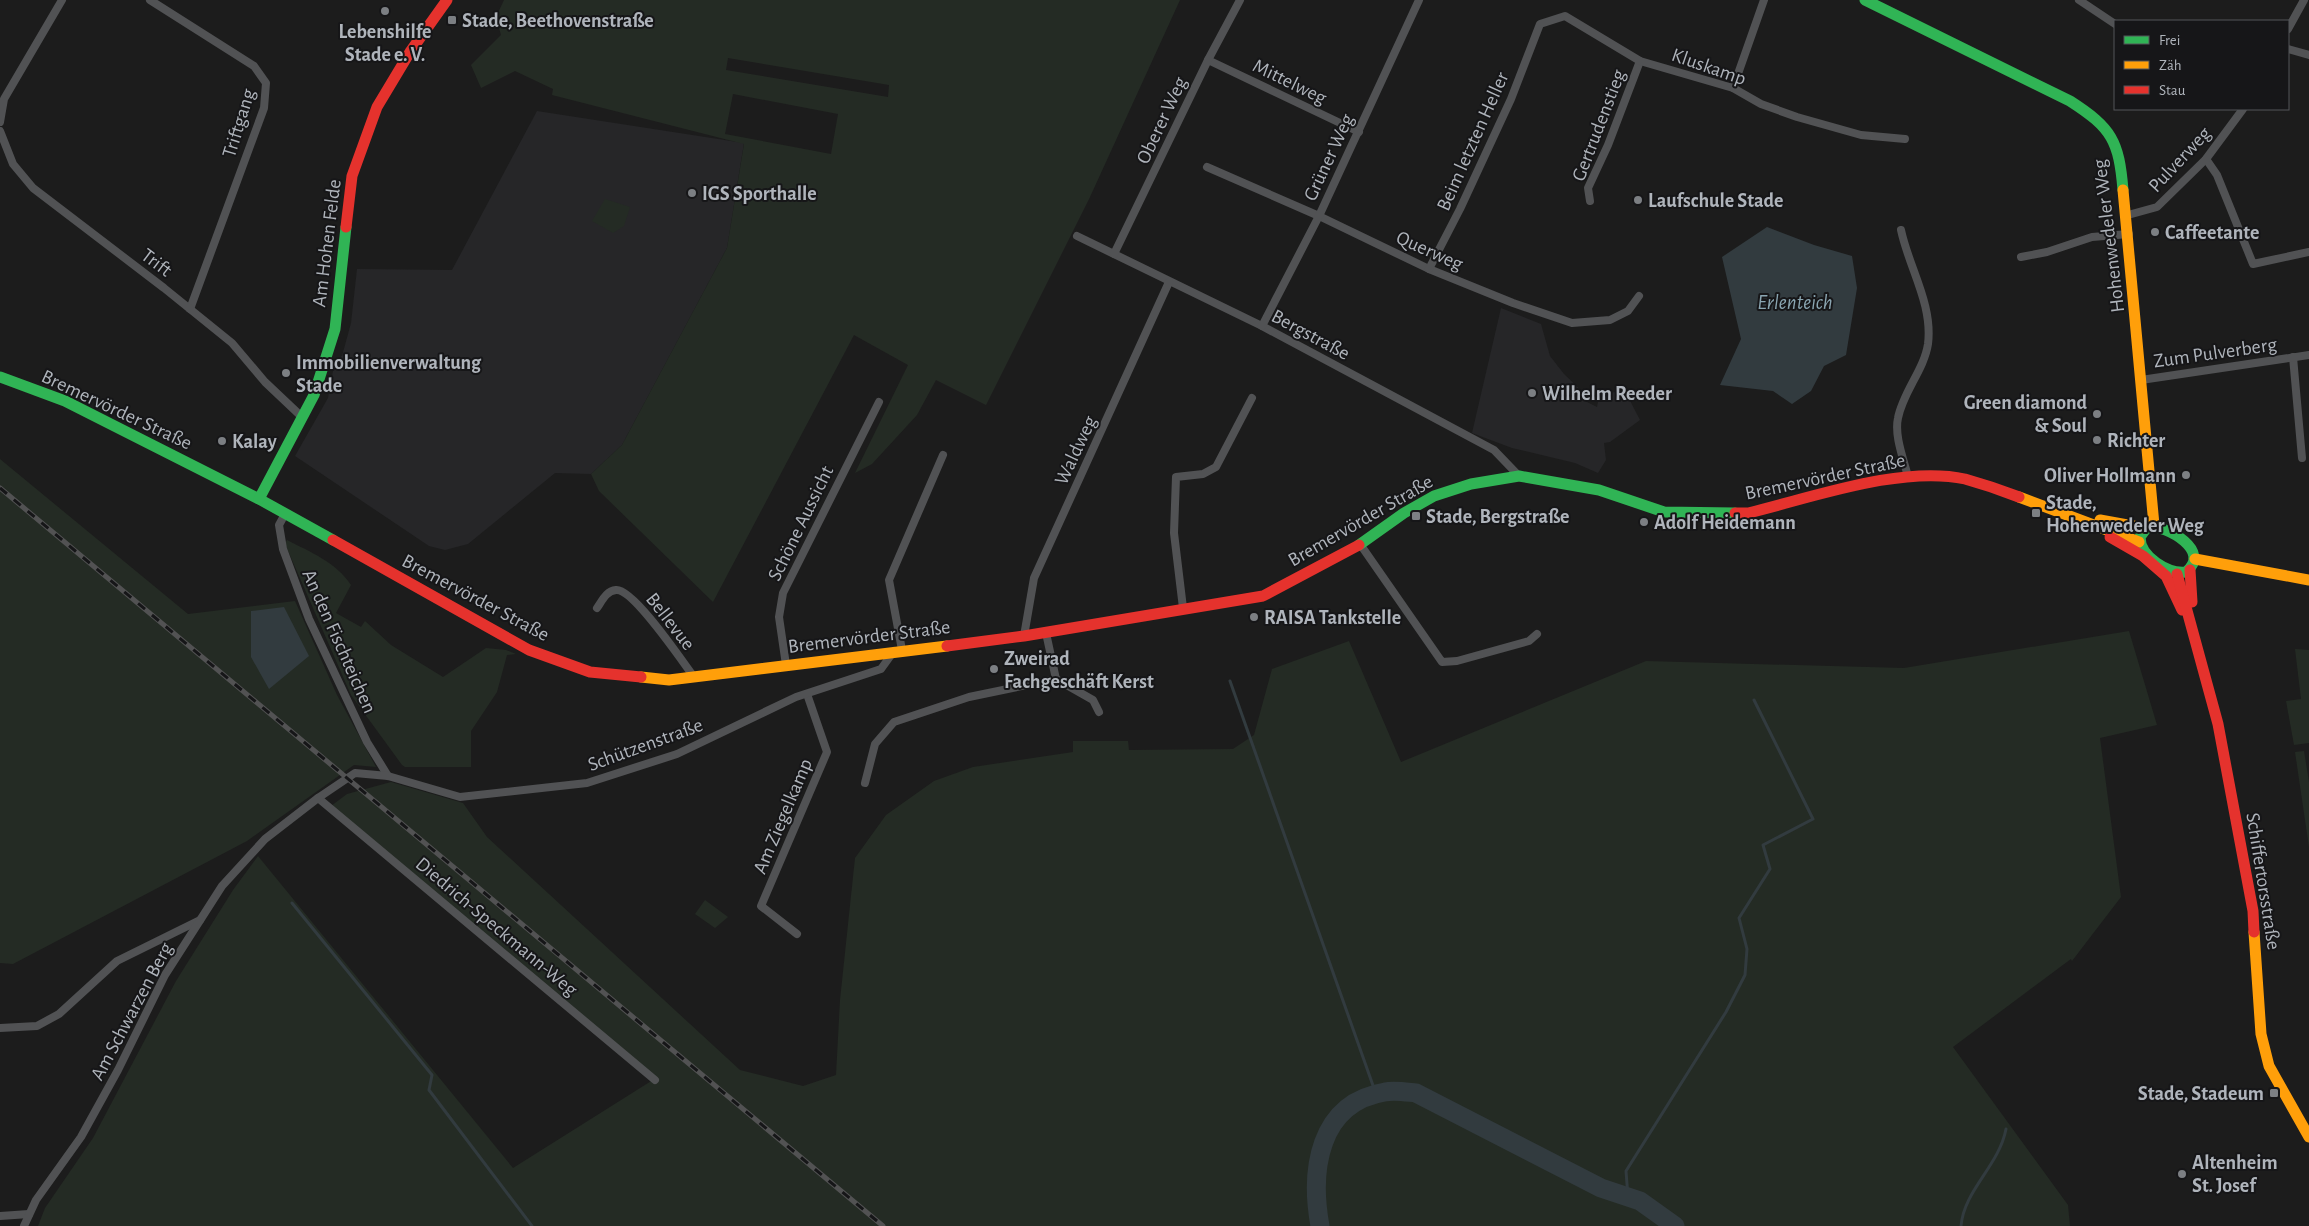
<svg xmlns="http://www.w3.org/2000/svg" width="2309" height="1226" font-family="'Alegreya Sans',sans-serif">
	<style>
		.built { fill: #262628 }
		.green { fill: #242b24; fill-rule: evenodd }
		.water { fill: #323b3f }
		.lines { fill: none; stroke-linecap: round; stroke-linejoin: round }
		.stream { stroke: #323b3f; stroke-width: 3 }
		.river { stroke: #323b3f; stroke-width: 19 }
		.street { stroke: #515254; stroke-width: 8 }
		.fast { stroke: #30b455; stroke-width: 11 }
		.slow { stroke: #ff9f0a; stroke-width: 11 }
		.jam { stroke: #e5322d; stroke-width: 11 }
		.rail-casing { stroke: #525253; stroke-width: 5 }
		.rail { stroke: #161618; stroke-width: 3; stroke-dasharray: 9; stroke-linecap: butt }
		.poi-dot { fill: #7c7f83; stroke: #161618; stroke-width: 2 }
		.labels { text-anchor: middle; stroke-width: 4; stroke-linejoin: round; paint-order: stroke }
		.poi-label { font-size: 20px; font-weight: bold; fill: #afb4bb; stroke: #161618; text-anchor: start }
		.street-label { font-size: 20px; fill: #afb4bb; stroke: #161618 }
		.water-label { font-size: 21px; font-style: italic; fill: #8aa5b1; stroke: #161618 }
	</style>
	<rect width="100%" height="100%" fill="#1c1c1c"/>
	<!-- built -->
	<g class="built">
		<polygon points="537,111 744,143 727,248 622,445 591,474 555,473 468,544 445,550 429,546 295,456 328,398 333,371 337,359 342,356 351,323 357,269 452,270"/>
		<polygon points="1501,308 1541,324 1550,356 1564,374 1587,396 1585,401 1597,407 1599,397 1624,389 1640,420 1610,442 1604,443 1606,460 1598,473 1575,463 1512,448 1472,433"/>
	</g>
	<!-- green -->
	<g class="green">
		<path d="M504 0H1180L1090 197 986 405 936 380 917 415 872 464 855 473 908 365 854 335 713 602 599 491 591 474 622 445 727 248 744 144 552 95 553 89 515 71 481 88 471 65 501 35 496 17ZM728 58 889 85 888 97 726 70ZM733 94 838 114 831 154 725 134Z"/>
		<polygon points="605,199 630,207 624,226 613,233 592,221"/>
		<polygon points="0,459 188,614 295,601 337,695 376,767 354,765 247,841 13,964 0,963"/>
		<path d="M287 540C310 552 336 562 351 585L336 613 361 627 365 621 391 645 443 677 486 648 506 650 516 654 507 655 497 692 471 731V767H405L402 765 351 695 285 544Z"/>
		<polygon points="2129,631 2157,725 2100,738 2121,897 2072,961 2071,959 1953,1047 2068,1205 2070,1226 38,1226 45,1208 93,1138 176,981 233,890 258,856 513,1168 656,1078 331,806 347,794 391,782 463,803 487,837 740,1070 803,1086 836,1075 840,1000 855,858 886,815 934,781 973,767 1073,752 1073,741 1128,741 1129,750 1233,749 1254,735 1272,669 1349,641 1401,762 1646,661 1904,668"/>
		<polygon points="2295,649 2309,650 2309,743 2294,745 2286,701 2301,699"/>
		<polygon points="2304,751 2309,782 2309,847 2295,752"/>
		<polygon points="705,900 728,917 715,928 695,914"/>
	</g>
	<!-- water -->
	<g class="water">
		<polygon points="1767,227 1814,245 1852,256 1857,288 1846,355 1824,366 1811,391 1792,404 1773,391 1720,385 1741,339 1722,257"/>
		<polygon points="284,607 309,656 269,689 251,657 251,611"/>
	</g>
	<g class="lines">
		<!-- stream -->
		<g class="stream">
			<polyline points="1230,681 1376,1094"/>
			<polyline points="292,903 432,1075 429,1090 532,1226"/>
			<polyline points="1628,1197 1626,1171 1726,1012 1745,975 1747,949 1739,918 1770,869 1763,845 1813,819 1754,700"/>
			<path d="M1961 1226C1964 1190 1999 1166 2006 1129"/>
		</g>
		<!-- river -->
		<path class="river" d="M1320 1226C1310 1171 1318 1103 1385 1092 1394 1090 1406 1092 1416 1093L1601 1188 1640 1201 1675 1226"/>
		<!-- street -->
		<g class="street">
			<polyline points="150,0 254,66 266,83 264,108 190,309"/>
			<polyline points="2079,0 2115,24"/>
			<polyline points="2288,29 2304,0"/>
			<polyline points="2288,49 2309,55"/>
			<polyline points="1208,60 1359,132"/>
			<polyline points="1733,88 1764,0"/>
			<polyline points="0,122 4,99 62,0"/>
			<polyline points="0,131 13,164 33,188 164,288 232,343 265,382 302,417"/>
			<polyline points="2206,159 2217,175 2253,264 2309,252"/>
			<polyline points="1207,167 1319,216 1429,269 1513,303 1572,323 1610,320 1628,311 1639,296"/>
			<polyline points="1590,201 1588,188 1608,145 1640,61"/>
			<polyline points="2128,215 2157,207 2206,159 2243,109"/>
			<path d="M1901 230C1909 268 1933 304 1928 344 1924 370 1903 392 1898 418 1894 436 1904 460 1908 477"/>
			<polyline points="1077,236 1262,326 1494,450 1519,476"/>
			<polyline points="1114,254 1208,60 1240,0"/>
			<polyline points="2021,257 2047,252 2092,237 2129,234"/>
			<polyline points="1429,269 1460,209 1511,99 1540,24 1565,16 1640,61 1733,88 1761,104 1797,117 1861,135 1905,139"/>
			<polyline points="1262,326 1319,216 1419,0"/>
			<polyline points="2293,357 2302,458"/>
			<polyline points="2141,380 2309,355"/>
			<polyline points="285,514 279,525 283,549 309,619 367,742 388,776"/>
			<polyline points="1360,544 1442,662 1457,661 1529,641 1537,634"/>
			<path d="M597 608C602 601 606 591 616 590 633 588 682 661 694 677"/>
			<polyline points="1183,608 1174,533 1176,477 1203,474 1216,467 1252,398"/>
			<polyline points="1024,636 1034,578 1169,282"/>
			<polyline points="902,650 889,580 943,455"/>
			<polyline points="786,665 779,617 783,593 879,402"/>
			<polyline points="1056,679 1093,700 1099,712"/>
			<polyline points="865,783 875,744 894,722 969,697 1056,679 1046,633"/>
			<polyline points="318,798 655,1080"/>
			<polyline points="797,934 761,906 827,752 807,694"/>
			<polyline points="0,1028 37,1026 59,1014 117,961 200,920"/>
			<polyline points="0,1216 29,1214"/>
			<polyline points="24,1226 36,1200 81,1137 118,1070 165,975 222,886 265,839 318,798 355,773 388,776 460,797 587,783 677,754 796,697 881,669 894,651"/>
		</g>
		<!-- fast -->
		<g class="fast">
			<path d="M1865 0 2070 101C2112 128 2119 141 2123 190"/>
			<polyline points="0,377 65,401 259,499 333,540"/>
			<polyline points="259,499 314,395 335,329 346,227"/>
			<path d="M2148 526C2168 526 2212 551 2186 572 2168 574 2140 557 2140 537Z"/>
			<polyline points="1359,545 1404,513 1434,496 1471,484 1519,476 1599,490 1664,512 1735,513"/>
		</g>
		<!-- slow -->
		<g class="slow">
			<polyline points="2123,190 2154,525"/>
			<polyline points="2019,497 2139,542"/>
			<polyline points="2100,520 2144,528"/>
			<polyline points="2195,559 2309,580"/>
			<polyline points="641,677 669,680 947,646"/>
			<polyline points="2254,932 2261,1034 2269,1066 2309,1137"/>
		</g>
		<!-- jam -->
		<g class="jam">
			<polyline points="346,227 352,176 377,107 410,52 447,0"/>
			<path d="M1735 513H1748C1811 498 1901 465 1965 479 1983 484 2001 490 2019 497"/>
			<polyline points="2110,537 2143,556 2166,576 2182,610"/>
			<polyline points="333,540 529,650 590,672 641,677"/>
			<polyline points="2190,570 2192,602"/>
			<polyline points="2177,574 2218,724 2253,911 2254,932"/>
			<polyline points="947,646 1024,636 1263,596 1359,545"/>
		</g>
		<defs>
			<polyline id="rail" points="0,488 883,1226"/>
		</defs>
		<!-- rail casing -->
		<use href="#rail" class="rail-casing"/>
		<!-- rail -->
		<use href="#rail" class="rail"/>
	</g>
	<!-- markers -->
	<g class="poi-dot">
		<circle cx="385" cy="11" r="5"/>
		<rect x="447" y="15" width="10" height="10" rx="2.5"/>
		<circle cx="692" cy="193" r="5"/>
		<circle cx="1638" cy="200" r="5"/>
		<circle cx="2155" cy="232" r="5"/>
		<circle cx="286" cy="373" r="5"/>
		<circle cx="1532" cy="393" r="5"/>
		<circle cx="2097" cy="414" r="5"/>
		<circle cx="2097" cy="440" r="5"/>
		<circle cx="222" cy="441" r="5"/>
		<circle cx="2186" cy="475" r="5"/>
		<rect x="2031" y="508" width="10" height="10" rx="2.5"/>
		<rect x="1411" y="511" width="10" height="10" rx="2.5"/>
		<circle cx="1644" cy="522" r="5"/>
		<circle cx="1254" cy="617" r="5"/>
		<circle cx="994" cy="669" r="5"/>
		<rect x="2269" y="1088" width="10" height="10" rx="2.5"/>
		<circle cx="2182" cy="1174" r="5"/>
	</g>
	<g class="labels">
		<!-- poi labels -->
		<g class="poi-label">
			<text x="462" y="27">Stade, Beethovenstraße</text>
			<text x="385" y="38" text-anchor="middle">Lebenshilfe<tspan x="385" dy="23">Stade e. V.</tspan></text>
			<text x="702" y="200">IGS Sporthalle</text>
			<text x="1648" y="207">Laufschule Stade</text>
			<text x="2165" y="239">Caffeetante</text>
			<text x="296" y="369">Immobilienverwaltung<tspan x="296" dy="23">Stade</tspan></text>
			<text x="1542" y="400">Wilhelm Reeder</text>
			<text x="2087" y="409" text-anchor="end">Green diamond<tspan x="2087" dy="23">&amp; Soul</tspan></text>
			<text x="2107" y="447">Richter</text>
			<text x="232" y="448">Kalay</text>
			<text x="2176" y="482" text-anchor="end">Oliver Hollmann</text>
			<text x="2046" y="509">Stade,<tspan x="2046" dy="23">Hohenwedeler Weg</tspan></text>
			<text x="1426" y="523">Stade, Bergstraße</text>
			<text x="1654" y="529">Adolf Heidemann</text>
			<text x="1264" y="624">RAISA Tankstelle</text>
			<text x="1004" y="665">Zweirad<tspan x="1004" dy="23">Fachgeschäft Kerst</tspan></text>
			<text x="2264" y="1100" text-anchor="end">Stade, Stadeum</text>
			<text x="2192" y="1169">Altenheim<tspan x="2192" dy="23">St. Josef</tspan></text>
		</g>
		<!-- street labels -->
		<g class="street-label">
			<text transform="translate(1709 66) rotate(19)" y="7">Kluskamp</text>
			<text transform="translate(1290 81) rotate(26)" y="7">Mittelweg</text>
			<text transform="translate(1161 120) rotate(-65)" y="7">Oberer Weg</text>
			<text transform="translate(238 123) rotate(-73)" y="7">Triftgang</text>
			<text transform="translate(1598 125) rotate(-69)" y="7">Gertrudenstieg</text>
			<text transform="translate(1472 141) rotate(-66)" y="7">Beim letzten Heller</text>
			<text transform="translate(1328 157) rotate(-65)" y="7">Grüner Weg</text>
			<text transform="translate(2179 159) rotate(-47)" y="7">Pulverweg</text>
			<text transform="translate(2108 236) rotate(-97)" y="7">Hohenwedeler Weg</text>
			<text transform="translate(326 243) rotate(-83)" y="7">Am Hohen Felde</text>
			<text transform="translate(1430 250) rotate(24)" y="7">Querweg</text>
			<text transform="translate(157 262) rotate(37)" y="7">Trift</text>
			<text transform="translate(1311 334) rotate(28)" y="7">Bergstraße</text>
			<text transform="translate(2215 352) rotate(-8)" y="7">Zum Pulverberg</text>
			<text transform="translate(117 409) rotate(25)" y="7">Bremervörder Straße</text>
			<text transform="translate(1075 450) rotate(-65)" y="7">Waldweg</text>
			<text transform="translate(1825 476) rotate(-12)" y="7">Bremervörder Straße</text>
			<text transform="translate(1360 520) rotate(-30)" y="7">Bremervörder Straße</text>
			<text transform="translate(800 523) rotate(-64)" y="7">Schöne Aussicht</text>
			<text transform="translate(476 597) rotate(28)" y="7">Bremervörder Straße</text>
			<text transform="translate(671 621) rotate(52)" y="7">Bellevue</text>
			<text transform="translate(869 636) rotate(-7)" y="7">Bremervörder Straße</text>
			<text transform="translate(340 641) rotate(66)" y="7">An den Fischteichen</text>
			<text transform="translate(645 744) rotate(-20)" y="7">Schützenstraße</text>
			<text transform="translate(782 816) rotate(-67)" y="7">Am Ziegelkamp</text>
			<text transform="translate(2264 881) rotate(81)" y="7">Schiffertorsstraße</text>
			<text transform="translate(497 926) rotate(40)" y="7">Diedrich-Speckmann-Weg</text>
			<text transform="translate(131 1011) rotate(-62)" y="7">Am Schwarzen Berg</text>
		</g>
		<!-- water labels -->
		<g class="water-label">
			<text x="1795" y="309">Erlenteich</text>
		</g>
	</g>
	<!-- legend -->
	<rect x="2114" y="20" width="175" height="90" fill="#161618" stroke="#535559"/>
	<rect x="2124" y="36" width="25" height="8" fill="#30b455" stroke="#535559"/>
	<text x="2159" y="45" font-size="15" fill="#afb4bb">Frei</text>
	<rect x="2124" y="61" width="25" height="8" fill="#ff9f0a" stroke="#535559"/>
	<text x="2159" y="70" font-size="15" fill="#afb4bb">Zäh</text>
	<rect x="2124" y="86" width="25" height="8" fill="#e5322d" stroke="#535559"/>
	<text x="2159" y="95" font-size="15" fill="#afb4bb">Stau</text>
</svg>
